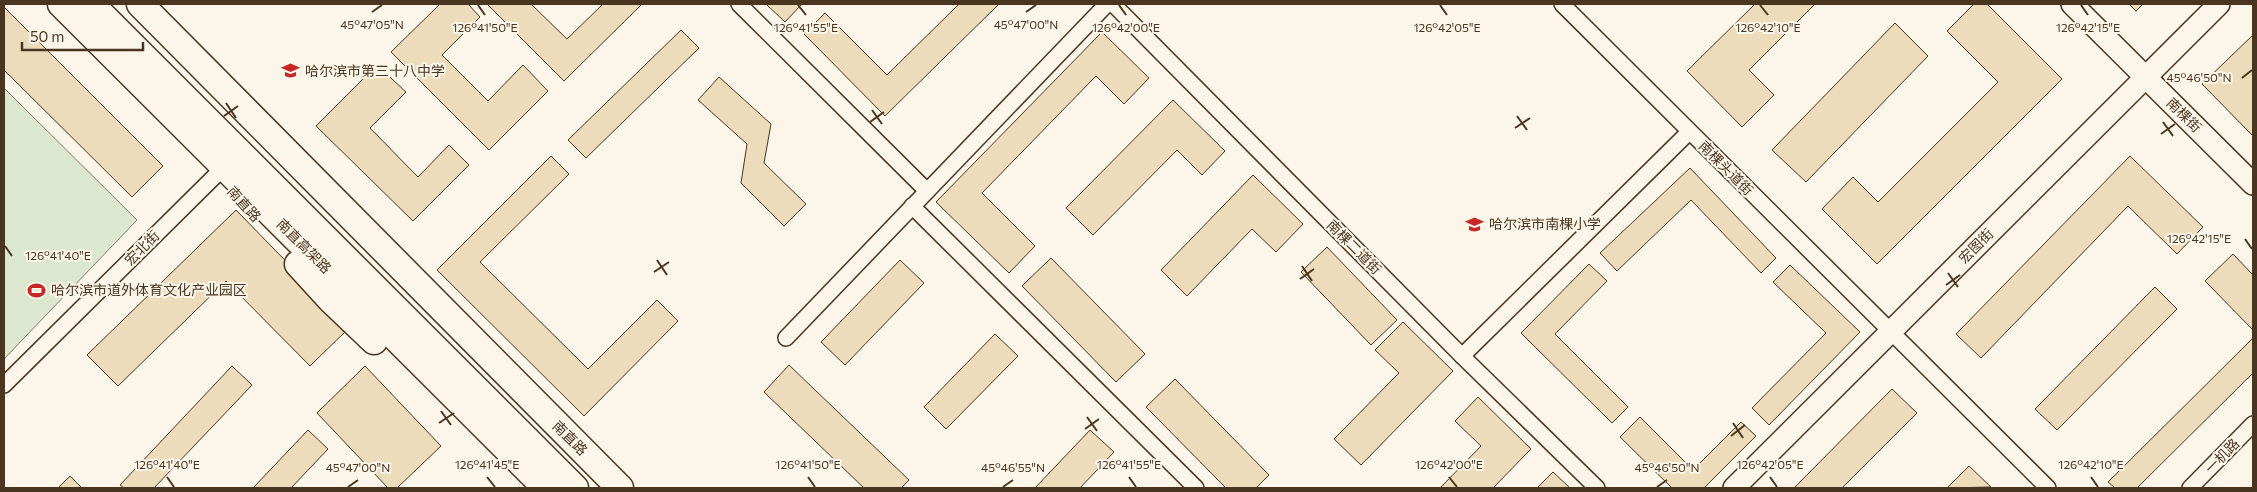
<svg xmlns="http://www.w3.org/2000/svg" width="2257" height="492" font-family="Commissioner,'Noto Sans SC',sans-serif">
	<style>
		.green { fill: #dce7d0; stroke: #887966 }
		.building { fill: #ecdcbc; stroke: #4a3520 }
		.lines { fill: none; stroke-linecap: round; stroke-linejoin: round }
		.street-casing { stroke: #4a3520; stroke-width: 18 }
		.secondary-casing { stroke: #4a3520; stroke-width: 24 }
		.highway-casing { stroke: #4a3520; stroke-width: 29 }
		.street { stroke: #fbf6e9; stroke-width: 15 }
		.secondary { stroke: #fbf6e9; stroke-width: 21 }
		.highway { stroke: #fbf6e9; stroke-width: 26 }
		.ticks { fill: none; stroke: #4a3520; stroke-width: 2 }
		.labels { text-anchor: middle; stroke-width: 4; stroke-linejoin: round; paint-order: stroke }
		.poi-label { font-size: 14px; fill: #4a3520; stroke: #fbf6e9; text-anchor: start }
		.street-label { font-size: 14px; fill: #4a3520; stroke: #fbf6e9 }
		.ticks-label { font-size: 12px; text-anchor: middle; fill: #4a3520; stroke: #fbf6e9; stroke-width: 4; stroke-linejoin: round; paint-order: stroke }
	</style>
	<rect width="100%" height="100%" fill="#fbf6e9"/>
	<!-- green -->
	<polygon class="green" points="4,88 137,220 4,359"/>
	<!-- building -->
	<g class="building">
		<polygon points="440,4 468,4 480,17 442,55 488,101 523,65 548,91 489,150 391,52"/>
		<polygon points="487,4 531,4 567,39 603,4 642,4 564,81"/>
		<polygon points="766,4 802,4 785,22"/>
		<polygon points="959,4 999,4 885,116 804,34 825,13 887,75"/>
		<polygon points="1755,4 1815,4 1749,70 1774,95 1742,127 1687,71"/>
		<polygon points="1974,4 1987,4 2062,79 1877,264 1822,209 1853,177 1878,202 1998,82 1947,31"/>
		<polygon points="2129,4 2143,4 2136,11"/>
		<polygon points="4,7 163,166 132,197 4,70"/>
		<polygon points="1895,23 1928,56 1806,182 1772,150"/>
		<polygon points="681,30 699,48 586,158 568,140"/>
		<polygon points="1102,32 1149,78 1124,104 1096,76 982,193 1035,246 1009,273 936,202"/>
		<polygon points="2253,35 2253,136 2202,84"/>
		<polygon points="377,65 406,92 370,128 418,177 449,145 469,165 413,221 316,126"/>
		<polygon points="719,77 771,124 764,163 806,204 784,226 741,183 747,144 698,100"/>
		<polygon points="1173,100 1225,151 1202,175 1177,150 1093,235 1066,208"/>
		<polygon points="551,156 569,174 480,262 588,369 657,300 678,321 584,416 437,270"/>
		<polygon points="2130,156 2203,227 2177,254 2128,206 1981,358 1956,334"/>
		<polygon points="1690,168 1776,258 1761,273 1691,200 1617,271 1600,253"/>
		<polygon points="1253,175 1303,224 1276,252 1252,229 1187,296 1161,270"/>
		<polygon points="236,210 350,327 310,366 226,281 118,386 87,355"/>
		<polygon points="1327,247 1397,320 1371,345 1301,272"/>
		<polygon points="2233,254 2253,275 2253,330 2205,281"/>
		<polygon points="1051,258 1145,354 1116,382 1022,286"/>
		<polygon points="900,260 924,283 845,365 821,342"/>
		<polygon points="1589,264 1607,281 1555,334 1628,407 1612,423 1521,333"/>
		<polygon points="1790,265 1860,332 1769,425 1752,408 1826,333 1773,282"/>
		<polygon points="2155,287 2177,309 2057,430 2035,409"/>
		<polygon points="1403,322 1453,371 1361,465 1334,439 1399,373 1375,350"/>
		<polygon points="995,334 1018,356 946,429 924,407"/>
		<polygon points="2253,338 2253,373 2137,488 2115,488 2108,482"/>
		<polygon points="789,365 909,480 901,488 864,488 764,392"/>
		<polygon points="232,366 252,385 154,488 124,488 120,485"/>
		<polygon points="365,366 441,446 397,488 388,488 317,413"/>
		<polygon points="1175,379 1269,475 1256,488 1226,488 1146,407"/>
		<polygon points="1892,389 1917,413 1842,488 1794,488"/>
		<polygon points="1478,397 1531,449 1493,488 1440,488 1481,446 1455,421"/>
		<polygon points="1640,417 1693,470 1741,422 1756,436 1704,488 1672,488 1620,437"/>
		<polygon points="308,430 328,449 291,488 253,488"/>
		<polygon points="1090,430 1114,452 1080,488 1035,488"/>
		<polygon points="1969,466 1991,487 1947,488"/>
		<polygon points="1553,472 1570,488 1537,488"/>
		<polygon points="70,476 82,488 58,488"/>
	</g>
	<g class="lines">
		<defs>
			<g id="street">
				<polyline points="739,4 927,191"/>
				<polyline points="1113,4 1462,356 1597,488"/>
				<polyline points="1562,4 2048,488"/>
				<polyline points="912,206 1196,488"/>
				<polyline points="786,338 1107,4"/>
				<polyline points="1462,356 1689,132"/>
				<polyline points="4,385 217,174"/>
				<polyline points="2190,488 2253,424"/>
			</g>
			<g id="secondary">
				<polyline points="2072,4 2253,184"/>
				<polyline points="1734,488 2219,4"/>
			</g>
			<g id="highway">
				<polyline points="61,4 546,488"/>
				<polyline points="91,4 575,488"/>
				<polyline points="140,4 620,488"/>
				<polyline points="298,264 330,299 374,341"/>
			</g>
		</defs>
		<!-- street casing -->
		<use href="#street" class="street-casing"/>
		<!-- secondary casing -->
		<use href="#secondary" class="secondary-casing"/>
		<!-- highway casing -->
		<use href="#highway" class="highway-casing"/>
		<!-- street -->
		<use href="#street" class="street"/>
		<!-- secondary -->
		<use href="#secondary" class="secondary"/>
		<!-- highway -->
		<use href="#highway" class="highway"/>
	</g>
	<!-- ticks -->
	<path class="ticks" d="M478 5 485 15M798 5 806 15M1119 5 1126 15M1440 5 1447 15M1760 5 1768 15M2081 5 2088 15M372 12 382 5M1026 12 1036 5M2242 78 2252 70M226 103 236 118M872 110 882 124M224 116 238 106M1517 116 1527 130M870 122 884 112M2163 122 2173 136M1515 128 1530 118M2161 134 2175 124M2245 239 2252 249M5 246 12 256M657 260 667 275M1302 266 1312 281M654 272 669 262M1948 273 1958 287M1300 279 1314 269M1946 285 1960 275M441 411 451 425M1087 417 1097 431M439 423 454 413M1733 423 1743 438M1085 429 1099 419M1731 436 1745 425M167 477 174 487M487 477 495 487M808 477 815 487M1129 477 1136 487M1449 477 1457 487M1770 477 1777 487M2091 477 2098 487M348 487 358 480M1003 487 1013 480M1657 487 1667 480"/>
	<!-- icons -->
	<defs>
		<symbol id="school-bare" viewBox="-9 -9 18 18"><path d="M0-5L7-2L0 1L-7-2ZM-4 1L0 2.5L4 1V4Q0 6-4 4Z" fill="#c62828" stroke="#fbf6e9" stroke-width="2.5" paint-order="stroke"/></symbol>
		<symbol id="stadium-bare" viewBox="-9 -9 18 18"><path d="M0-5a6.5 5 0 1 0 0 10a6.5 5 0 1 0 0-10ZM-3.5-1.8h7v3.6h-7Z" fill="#c62828" stroke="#fbf6e9" stroke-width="2.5" paint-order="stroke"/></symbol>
	</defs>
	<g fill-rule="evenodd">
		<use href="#school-bare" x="278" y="58" width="25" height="25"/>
		<use href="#school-bare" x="1462" y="212" width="25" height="25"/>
		<use href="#stadium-bare" x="24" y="278" width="25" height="25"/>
	</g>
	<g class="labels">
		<!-- poi labels -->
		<g class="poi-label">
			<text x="305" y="76">哈尔滨市第三十八中学</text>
			<text x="1489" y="229">哈尔滨市南棵小学</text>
			<text x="51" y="295">哈尔滨市道外体育文化产业园区</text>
		</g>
		<!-- street labels -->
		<g class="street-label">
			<text transform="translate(2184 115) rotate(45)" y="5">南棵街</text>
			<text transform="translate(1726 168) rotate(45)" y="5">南棵头道街</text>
			<text transform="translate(244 204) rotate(48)" y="5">南直路</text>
			<text transform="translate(304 246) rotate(45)" y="5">南直高架路</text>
			<text transform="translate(1976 246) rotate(-45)" y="5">宏图街</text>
			<text transform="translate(1354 247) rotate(45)" y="5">南棵二道街</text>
			<text transform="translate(142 248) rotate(-45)" y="5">宏北街</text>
			<text transform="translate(570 438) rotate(45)" y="5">南直路</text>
			<text transform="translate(2222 456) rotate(-46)" y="5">一机路</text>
		</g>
	</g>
	<g class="ticks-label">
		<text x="1026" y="29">45°47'00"N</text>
		<text x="372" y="29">45°47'05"N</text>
		<text x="485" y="32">126°41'50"E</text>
		<text x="806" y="32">126°41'55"E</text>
		<text x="1126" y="32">126°42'00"E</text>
		<text x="1447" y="32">126°42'05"E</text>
		<text x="1768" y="32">126°42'10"E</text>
		<text x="2088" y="32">126°42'15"E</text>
		<text x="2199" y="82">45°46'50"N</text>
		<text x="2199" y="243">126°42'15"E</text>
		<text x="58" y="260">126°41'40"E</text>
		<text x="167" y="469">126°41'40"E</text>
		<text x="487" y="469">126°41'45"E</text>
		<text x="808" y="469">126°41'50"E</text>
		<text x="1129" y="469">126°41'55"E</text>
		<text x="1449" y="469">126°42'00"E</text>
		<text x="1770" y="469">126°42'05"E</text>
		<text x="2091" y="469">126°42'10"E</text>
		<text x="358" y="472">45°47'00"N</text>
		<text x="1013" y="472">45°46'55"N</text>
		<text x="1667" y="472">45°46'50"N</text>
	</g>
	<!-- border -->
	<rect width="2257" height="492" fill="none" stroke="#4a3520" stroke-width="10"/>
	<!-- scale -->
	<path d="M22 42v8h121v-8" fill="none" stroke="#4a3520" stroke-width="2.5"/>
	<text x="30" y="42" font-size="15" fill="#4a3520" stroke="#fbf6e9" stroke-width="4" paint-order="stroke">50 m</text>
</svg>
